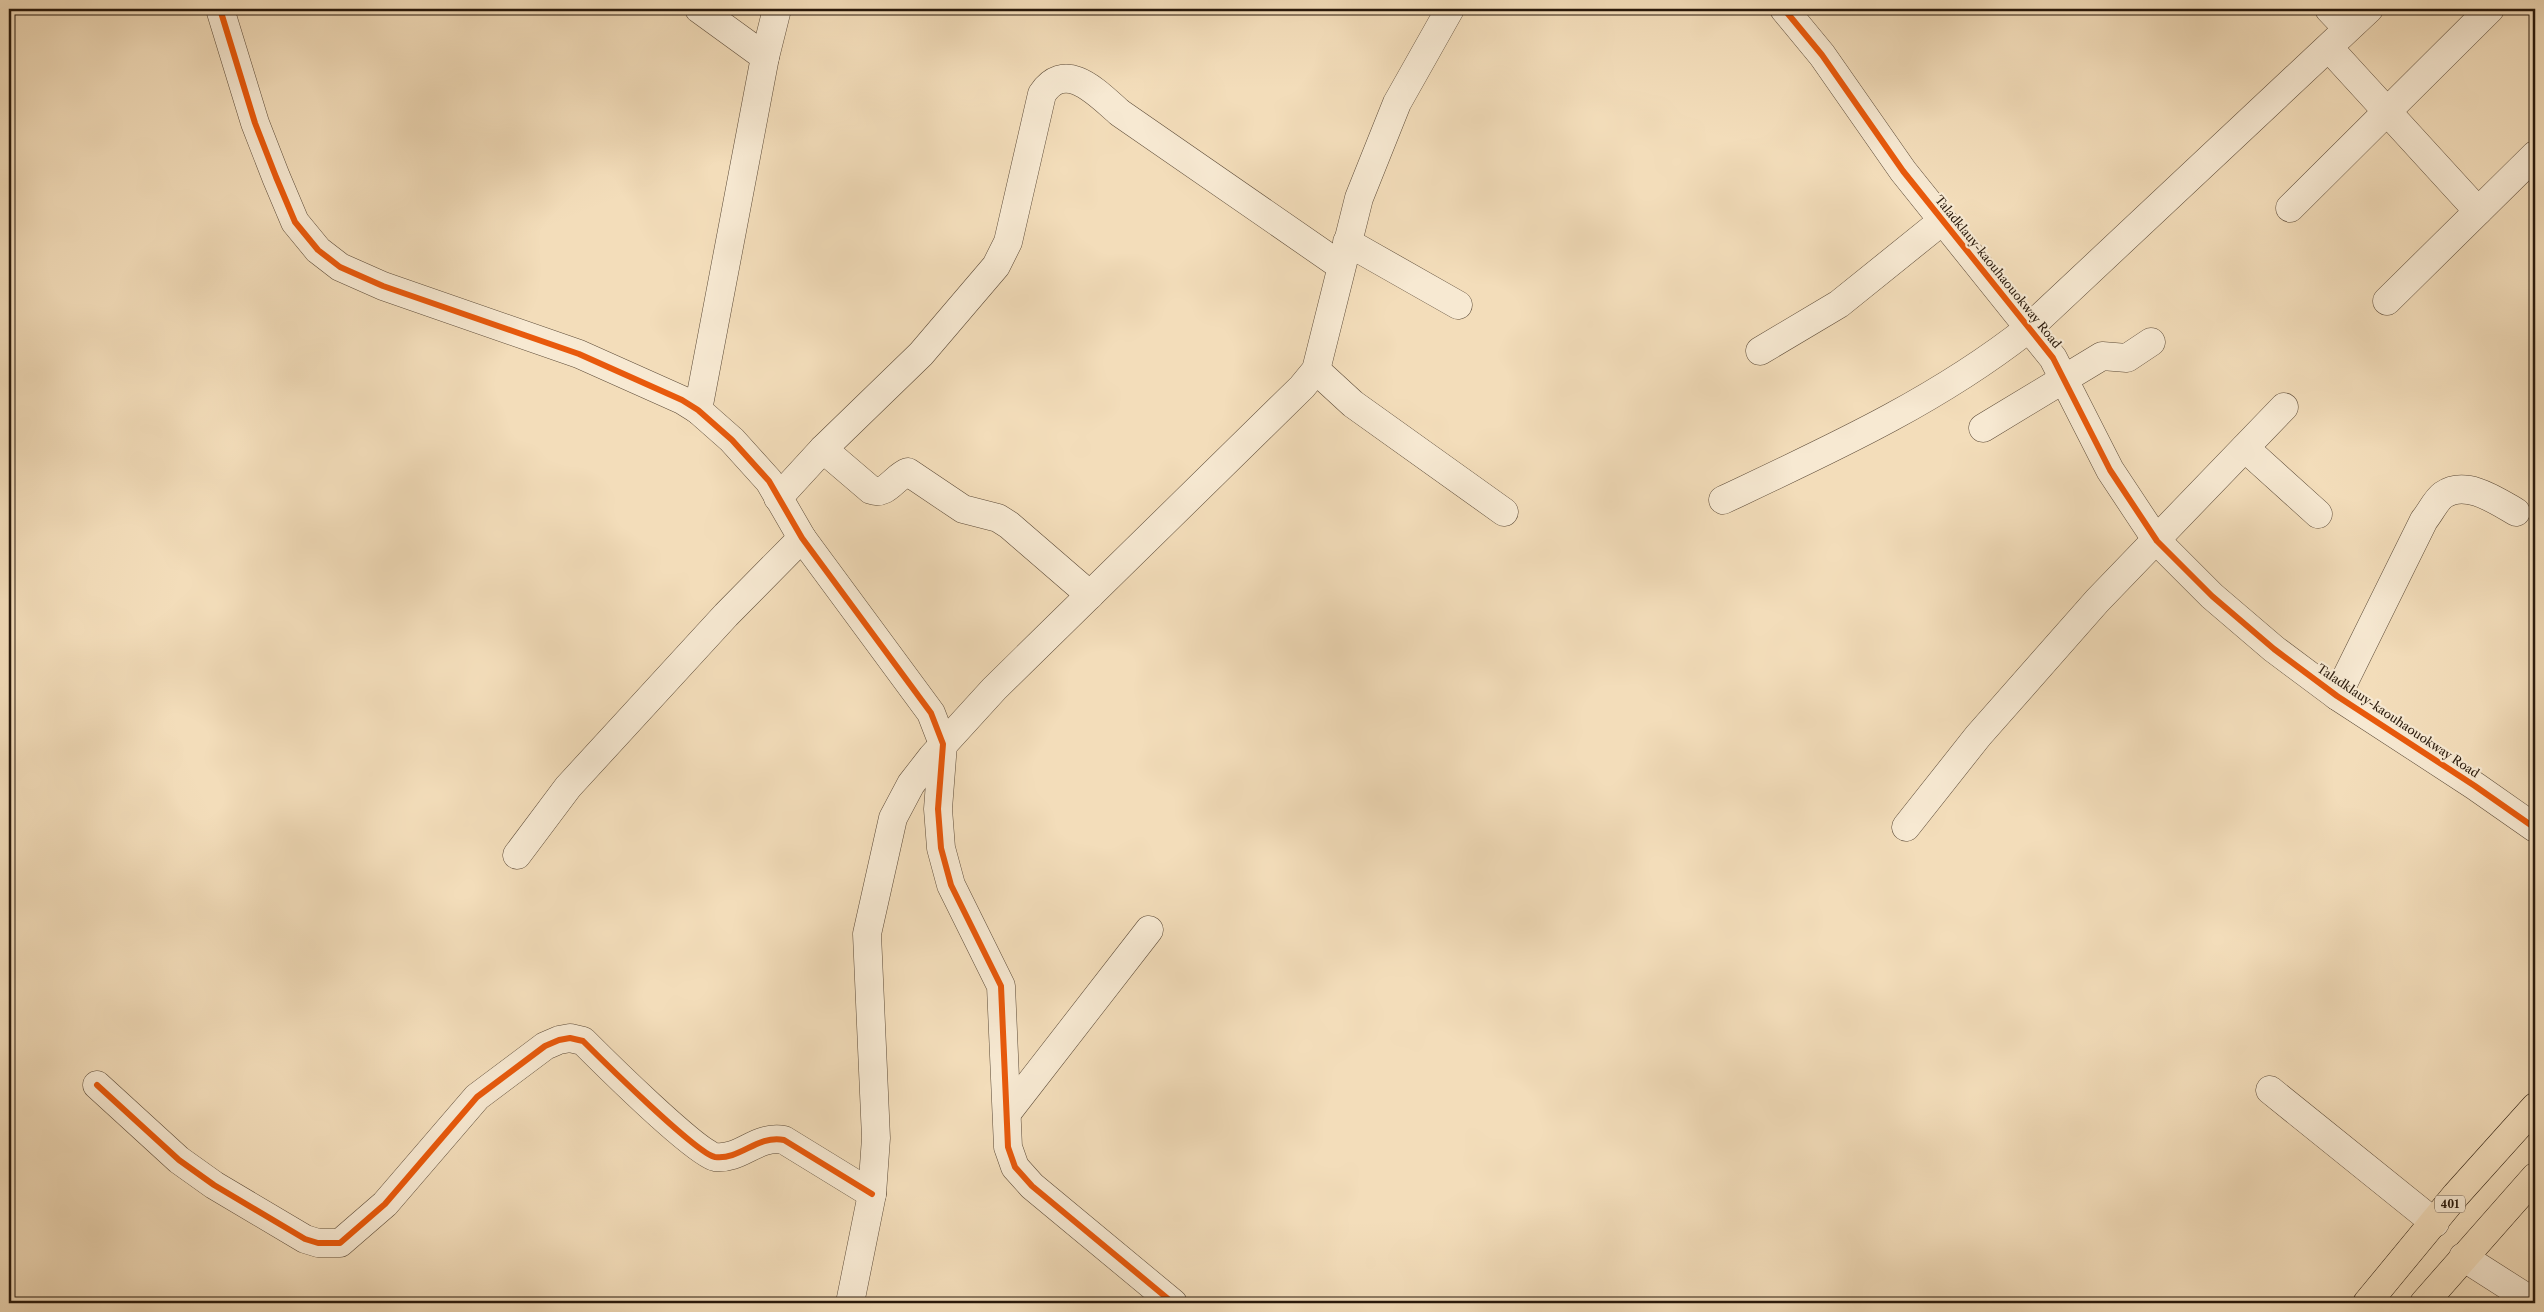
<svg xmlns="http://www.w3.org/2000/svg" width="2544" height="1312" font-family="'Libre Caslon Text',serif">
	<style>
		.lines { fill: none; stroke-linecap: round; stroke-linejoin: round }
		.minor-casing { stroke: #5c4a37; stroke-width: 29 }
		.major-casing { stroke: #29190b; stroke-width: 29 }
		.minor { stroke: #f7e9d2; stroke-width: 28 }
		.major { stroke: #f3ddba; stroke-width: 28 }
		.cycleway-casing { stroke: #f7e9d2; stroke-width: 9 }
		.cycleway { stroke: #e8590c; stroke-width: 6 }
		.labels { text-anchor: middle; stroke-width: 4.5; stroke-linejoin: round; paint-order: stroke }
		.shield { fill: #f7e9d2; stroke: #675747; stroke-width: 1 }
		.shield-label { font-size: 11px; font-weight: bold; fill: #29190b }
		.street-label { font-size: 12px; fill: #29190b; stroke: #f7e9d2 }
	</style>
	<rect width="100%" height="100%" fill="#f3ddba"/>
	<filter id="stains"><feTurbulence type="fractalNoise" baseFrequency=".004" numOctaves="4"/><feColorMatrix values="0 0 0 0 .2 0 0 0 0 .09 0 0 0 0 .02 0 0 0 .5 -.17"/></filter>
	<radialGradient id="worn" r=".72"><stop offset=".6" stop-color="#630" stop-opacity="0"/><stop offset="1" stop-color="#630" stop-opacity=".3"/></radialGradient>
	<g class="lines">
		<defs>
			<g id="minor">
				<polyline points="220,9 255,123 276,177 295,222 318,250 340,267 383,286 579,354 682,400 698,410 732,440 769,481 802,538 931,713 943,744 938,809 941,848 951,885 1001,986 1008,1147 1015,1167 1032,1186 1173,1303"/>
				<polyline points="1784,9 1822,55 1903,171 2053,358 2110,470 2157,541 2212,596 2274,649 2337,696 2475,786 2535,828"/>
				<polyline points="2329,9 2347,28"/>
				<polyline points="2329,48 2478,211"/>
				<polyline points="765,57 777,9"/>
				<polyline points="2290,208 2490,9"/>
				<polyline points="1347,242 1458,305"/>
				<polyline points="2387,301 2535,155"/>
				<polyline points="1760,351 1839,304 1942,221"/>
				<polyline points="1316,370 1353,404 1504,512"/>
				<polyline points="698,410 765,57 699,9"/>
				<polyline points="1983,428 2102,356 2127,358 2151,342"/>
				<polyline points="2245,448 2318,514"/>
				<path d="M823 449 871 490C887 496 894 477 908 472L963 509 998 518 1009 525 1090 595"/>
				<path d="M778 498 823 449 921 354 996 266 1008 242 1042 94C1066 58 1098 94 1120 113L1341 266"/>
				<path d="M1723 500C1829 450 1937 401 2029 328L2369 9"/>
				<path d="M2337 696 2424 520C2430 513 2436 500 2443 495 2466 479 2497 501 2516 512"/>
				<polyline points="1906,827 1978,736 2097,601 2284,407"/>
				<polyline points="517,855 568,787 726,615 802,538"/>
				<path d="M97 1085 179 1160 214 1185 305 1239 318 1243H340L385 1204 477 1097 545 1046 559 1040 570 1038 583 1041C602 1060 697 1154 715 1157 741 1160 756 1135 784 1140L872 1194"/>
				<polyline points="2270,1090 2435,1223"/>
				<polyline points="1007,1113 1149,930"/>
				<polyline points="2463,1257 2535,1303"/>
				<polyline points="850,1303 872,1194 876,1138 867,934 893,818 911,784 932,757 994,689 1302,387 1316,370 1359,198 1397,103 1450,9"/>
			</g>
			<g id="major">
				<polyline points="2367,1303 2456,1195 2535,1107"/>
				<polyline points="2424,1303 2535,1177"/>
			</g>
		</defs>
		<!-- minor casing -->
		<use href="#minor" class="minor-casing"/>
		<!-- major casing -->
		<use href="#major" class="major-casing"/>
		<!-- minor -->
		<use href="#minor" class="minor"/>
		<!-- major -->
		<use href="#major" class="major"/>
		<defs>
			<g id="cycleway">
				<polyline points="220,9 255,123 276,177 295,222 318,250 340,267 383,286 579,354 682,400 698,410 732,440 769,481 802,538 931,713 943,744 938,809 941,848 951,885 1001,986 1008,1147 1015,1167 1032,1186 1173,1303"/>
				<polyline points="1784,9 1822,55 1903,171 2053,358 2110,470 2157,541 2212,596 2274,649 2337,696 2475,786 2535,828"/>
				<path d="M97 1085 179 1160 214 1185 305 1239 318 1243H340L385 1204 477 1097 545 1046 559 1040 570 1038 583 1041C602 1060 697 1154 715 1157 741 1160 756 1135 784 1140L872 1194"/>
			</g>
		</defs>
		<!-- cycleway casing -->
		<use href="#cycleway" class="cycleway-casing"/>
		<!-- cycleway -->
		<use href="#cycleway" class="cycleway"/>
	</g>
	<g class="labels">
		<!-- shield labels -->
		<rect class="shield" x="2435" y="1195.5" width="30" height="17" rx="4"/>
		<g class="shield-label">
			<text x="2450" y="1208">401</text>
		</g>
		<!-- street labels -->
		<g class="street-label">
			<text transform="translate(1998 272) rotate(51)" y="4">Taladklauy-kaouhaouokway Road</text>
			<text transform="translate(2398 721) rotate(34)" y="4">Taladklauy-kaouhaouokway Road</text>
		</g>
	</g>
	<!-- margin -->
	<rect width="2544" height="1312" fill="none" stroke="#f3ddba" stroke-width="30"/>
	<rect x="10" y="10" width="2524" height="1292" fill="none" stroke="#29190b" stroke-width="2.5"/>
	<rect x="15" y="15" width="2514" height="1282" fill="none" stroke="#29190b"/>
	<rect width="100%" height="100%" filter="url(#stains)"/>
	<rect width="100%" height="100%" fill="url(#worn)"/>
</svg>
